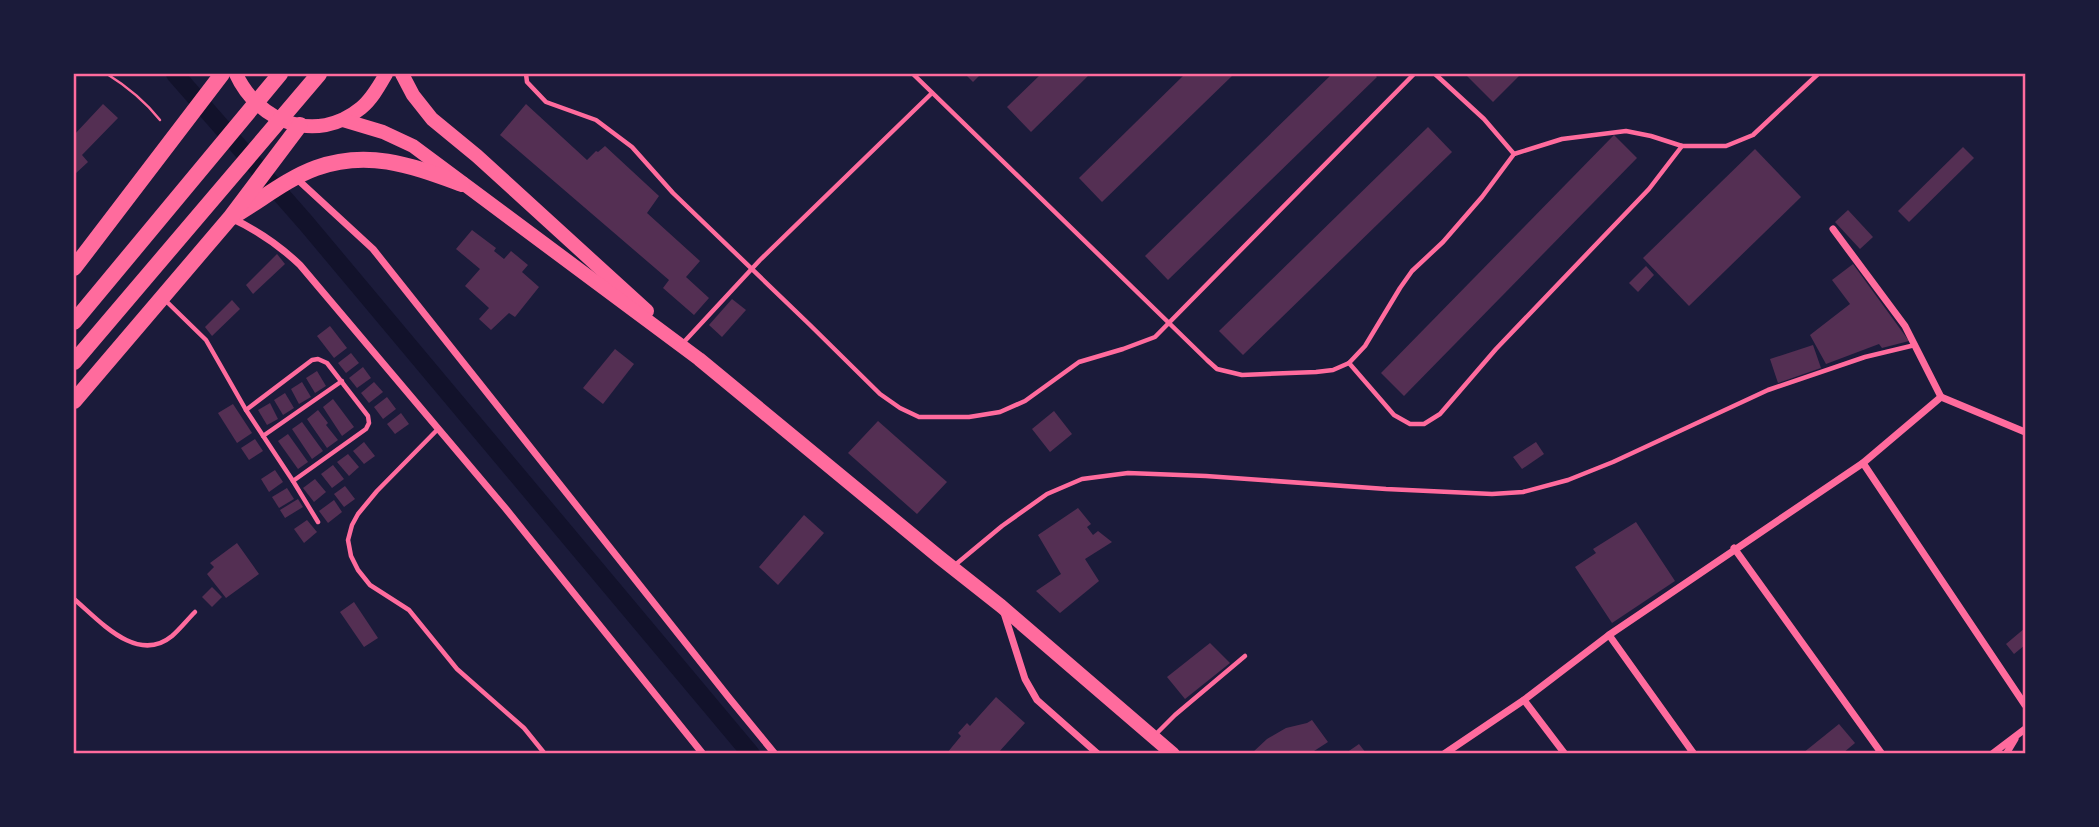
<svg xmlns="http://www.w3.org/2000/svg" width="2099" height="827" font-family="Georgia,serif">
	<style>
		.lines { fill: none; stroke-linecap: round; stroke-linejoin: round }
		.canal { stroke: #12122b; stroke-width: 18 }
		.building { fill: #542f53 }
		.path { stroke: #ff6b9d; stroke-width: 2.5 }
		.service { stroke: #ff6b9d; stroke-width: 4.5 }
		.minor { stroke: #ff6b9d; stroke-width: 7 }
		.primary { stroke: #ff6b9d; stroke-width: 14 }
		.motorway { stroke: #ff6b9d; stroke-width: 16 }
		.neatline { fill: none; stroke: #ff6b9d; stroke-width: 2.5 }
	</style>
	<rect width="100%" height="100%" fill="#1b1b3a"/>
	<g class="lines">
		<!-- canal -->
		<polyline class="canal" points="175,74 306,223 751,754"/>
	</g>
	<!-- building -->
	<g class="building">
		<polygon points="965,74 981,74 973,82"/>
		<polygon points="1041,74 1090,74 1031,132 1007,107"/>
		<polygon points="1185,74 1234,74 1102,202 1079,178"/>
		<polygon points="1332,74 1374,74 1377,77 1168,280 1145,256"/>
		<polygon points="1470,74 1521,74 1493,102 1467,76"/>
		<polygon points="103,104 118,118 82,155 88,162 75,174 74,135"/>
		<polygon points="526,104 587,160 596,151 598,152 605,146 659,196 647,213 700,261 686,277 709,298 694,315 663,288 669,280 500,135"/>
		<polygon points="1428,127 1452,152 1243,355 1219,331"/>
		<polygon points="1614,135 1637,158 1404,396 1381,373"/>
		<polygon points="1963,147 1974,158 1909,222 1898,211"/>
		<polygon points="1755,149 1801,197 1689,306 1643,258"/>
		<polygon points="1848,210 1873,237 1860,249 1835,222"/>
		<polygon points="472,230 496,248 494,251 504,259 511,251 528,265 522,272 539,287 515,317 509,313 491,330 479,319 489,308 465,286 480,269 456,249"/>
		<polygon points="277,254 285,264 253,294 246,285"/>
		<polygon points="1853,264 1909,341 1882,348 1879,344 1826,364 1810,335 1850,304 1832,280"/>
		<polygon points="1646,266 1654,275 1638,292 1629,283"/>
		<polygon points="732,299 746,310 722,337 709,325"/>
		<polygon points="232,300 240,309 212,336 205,327"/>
		<polygon points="330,326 347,348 334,358 317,336"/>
		<polygon points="1813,345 1821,368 1778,383 1770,359"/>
		<polygon points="615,349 634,364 603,404 583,388"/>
		<polygon points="351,353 359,363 346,373 338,363"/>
		<polygon points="363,367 371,378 357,388 349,378"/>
		<polygon points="317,371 326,386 315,393 306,378"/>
		<polygon points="302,382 311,397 299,404 291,389"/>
		<polygon points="374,382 383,392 369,403 361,393"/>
		<polygon points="285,393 294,408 283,415 274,400"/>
		<polygon points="387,397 396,409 383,419 374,407"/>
		<polygon points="333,399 354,427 342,436 323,407"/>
		<polygon points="270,403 278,419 267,425 258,410"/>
		<polygon points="233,404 252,433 237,443 218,413"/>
		<polygon points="318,410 328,423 326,425 338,440 327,448 307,419"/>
		<polygon points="1054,411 1072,434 1050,452 1032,429"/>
		<polygon points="401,413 409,424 395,434 387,424"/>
		<polygon points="878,421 947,482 917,514 848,453"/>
		<polygon points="302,422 323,451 312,459 292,429"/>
		<polygon points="288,434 308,462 298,469 278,441"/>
		<polygon points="255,439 263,451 249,460 241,448"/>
		<polygon points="364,442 375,456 364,464 353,451"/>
		<polygon points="1536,442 1544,454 1522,469 1513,457"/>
		<polygon points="348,454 359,467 349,476 337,462"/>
		<polygon points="333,465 344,479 332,488 321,474"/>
		<polygon points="275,470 283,482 269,492 261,479"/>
		<polygon points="315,479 326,492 314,502 303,488"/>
		<polygon points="345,486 355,499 344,507 334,494"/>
		<polygon points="287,488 294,499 279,508 272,497"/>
		<polygon points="298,499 303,507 285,518 280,510"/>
		<polygon points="334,500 342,512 328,523 319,511"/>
		<polygon points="1078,508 1091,524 1087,527 1093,535 1098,531 1112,542 1085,559 1099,581 1060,613 1036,591 1061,574 1038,535"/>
		<polygon points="804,515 824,533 778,585 759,567"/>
		<polygon points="307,520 317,532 304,543 294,529"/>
		<polygon points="1636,522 1675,581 1612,623 1575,567 1596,553 1593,549"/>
		<polygon points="237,543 259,574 226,598 207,574 214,567 210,563"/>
		<polygon points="212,587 222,597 212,607 202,597"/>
		<polygon points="354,602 378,638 364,647 340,612"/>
		<polygon points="2025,628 2025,645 2014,654 2006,644"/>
		<polygon points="1210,643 1230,663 1185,699 1167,677"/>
		<polygon points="996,697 1025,723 998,753 947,753 961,736 958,733 967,723 970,726"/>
		<polygon points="1312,720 1328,742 1311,753 1252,753 1267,739 1286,728 1307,723"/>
		<polygon points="1839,724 1855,743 1843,753 1803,753"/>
		<polygon points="1359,744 1366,753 1346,753"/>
	</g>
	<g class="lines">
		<!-- path -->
		<path class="path" d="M107 74C128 87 144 100 160 120"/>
		<!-- service -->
		<g class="service">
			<polyline points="526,74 527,82 546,102 596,120 632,147 673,193 810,325 880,394 900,408 919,417 969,417 1000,412 1025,401 1079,362 1123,349 1155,337 1414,74"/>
			<polyline points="913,74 1207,360 1217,369 1242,375 1316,372 1333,370 1349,363 1365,346 1400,288 1412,271 1443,242 1482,197 1514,154 1562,139 1626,131 1651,136 1682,146 1726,146 1753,135 1818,74"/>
			<polyline points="1435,74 1484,119 1514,154"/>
			<polyline points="165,300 206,340 246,410"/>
			<polyline points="683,343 760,260 932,93"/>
			<polygon points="318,359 327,363 368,416 369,423 366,429 293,481 246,410 312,360"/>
			<polyline points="1349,363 1394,415 1410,424 1424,424 1440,414 1496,349 1649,189 1682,146"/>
			<polyline points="438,429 377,491 358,514 352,525 348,540 351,556 358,570 370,585 409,610 457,669 524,728 545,754"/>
			<polyline points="263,436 342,381"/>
			<polyline points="293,481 318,522"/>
			<polyline points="955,565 1002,526 1047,494 1082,479 1128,473 1206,476 1386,489 1492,494 1523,492 1568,480 1613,462 1768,390 1865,357 1915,345"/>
			<path d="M74 599C99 620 137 665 172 636 180 629 187 620 195 612"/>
			<polyline points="1154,736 1175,715 1245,656"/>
		</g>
		<!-- minor -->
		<g class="minor">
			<polyline points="296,178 373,249 730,699 775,754"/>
			<path d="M231 218C257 230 279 245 300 265L506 509 703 754"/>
			<polyline points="1833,229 1905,326 1941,397 2025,432"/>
			<polyline points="1863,463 2025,705"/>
			<polyline points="1734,548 1882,754"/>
			<polyline points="1004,613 1025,679 1037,700 1098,754"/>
			<polyline points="1609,635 1694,754"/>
			<polyline points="1524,700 1565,754"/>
			<polyline points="1444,754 1524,700 1609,635 1863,463 1941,397"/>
			<polyline points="1992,754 2025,729"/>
			<polyline points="2006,754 2015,739"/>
		</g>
		<!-- primary -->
		<g class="primary">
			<path d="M236 74C258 122 316 145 361 108 372 99 379 86 386 74"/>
			<polyline points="402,74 413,95 432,119 477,156 647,311"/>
			<polyline points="343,120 383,132 413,146 699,359 939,557 1001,606 1173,754"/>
		</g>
		<!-- motorway -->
		<g class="motorway">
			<path d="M232 217C260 201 286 179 316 168 369 149 412 166 462 184"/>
			<polyline points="74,268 222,74"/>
			<polyline points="74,322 280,74"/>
			<polyline points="74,362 319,74"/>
			<polyline points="74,401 230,218 300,125"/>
		</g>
	</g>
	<!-- border -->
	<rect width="2099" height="827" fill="none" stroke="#1b1b3a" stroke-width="150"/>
	<rect x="75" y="75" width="1949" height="677" class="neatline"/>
</svg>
